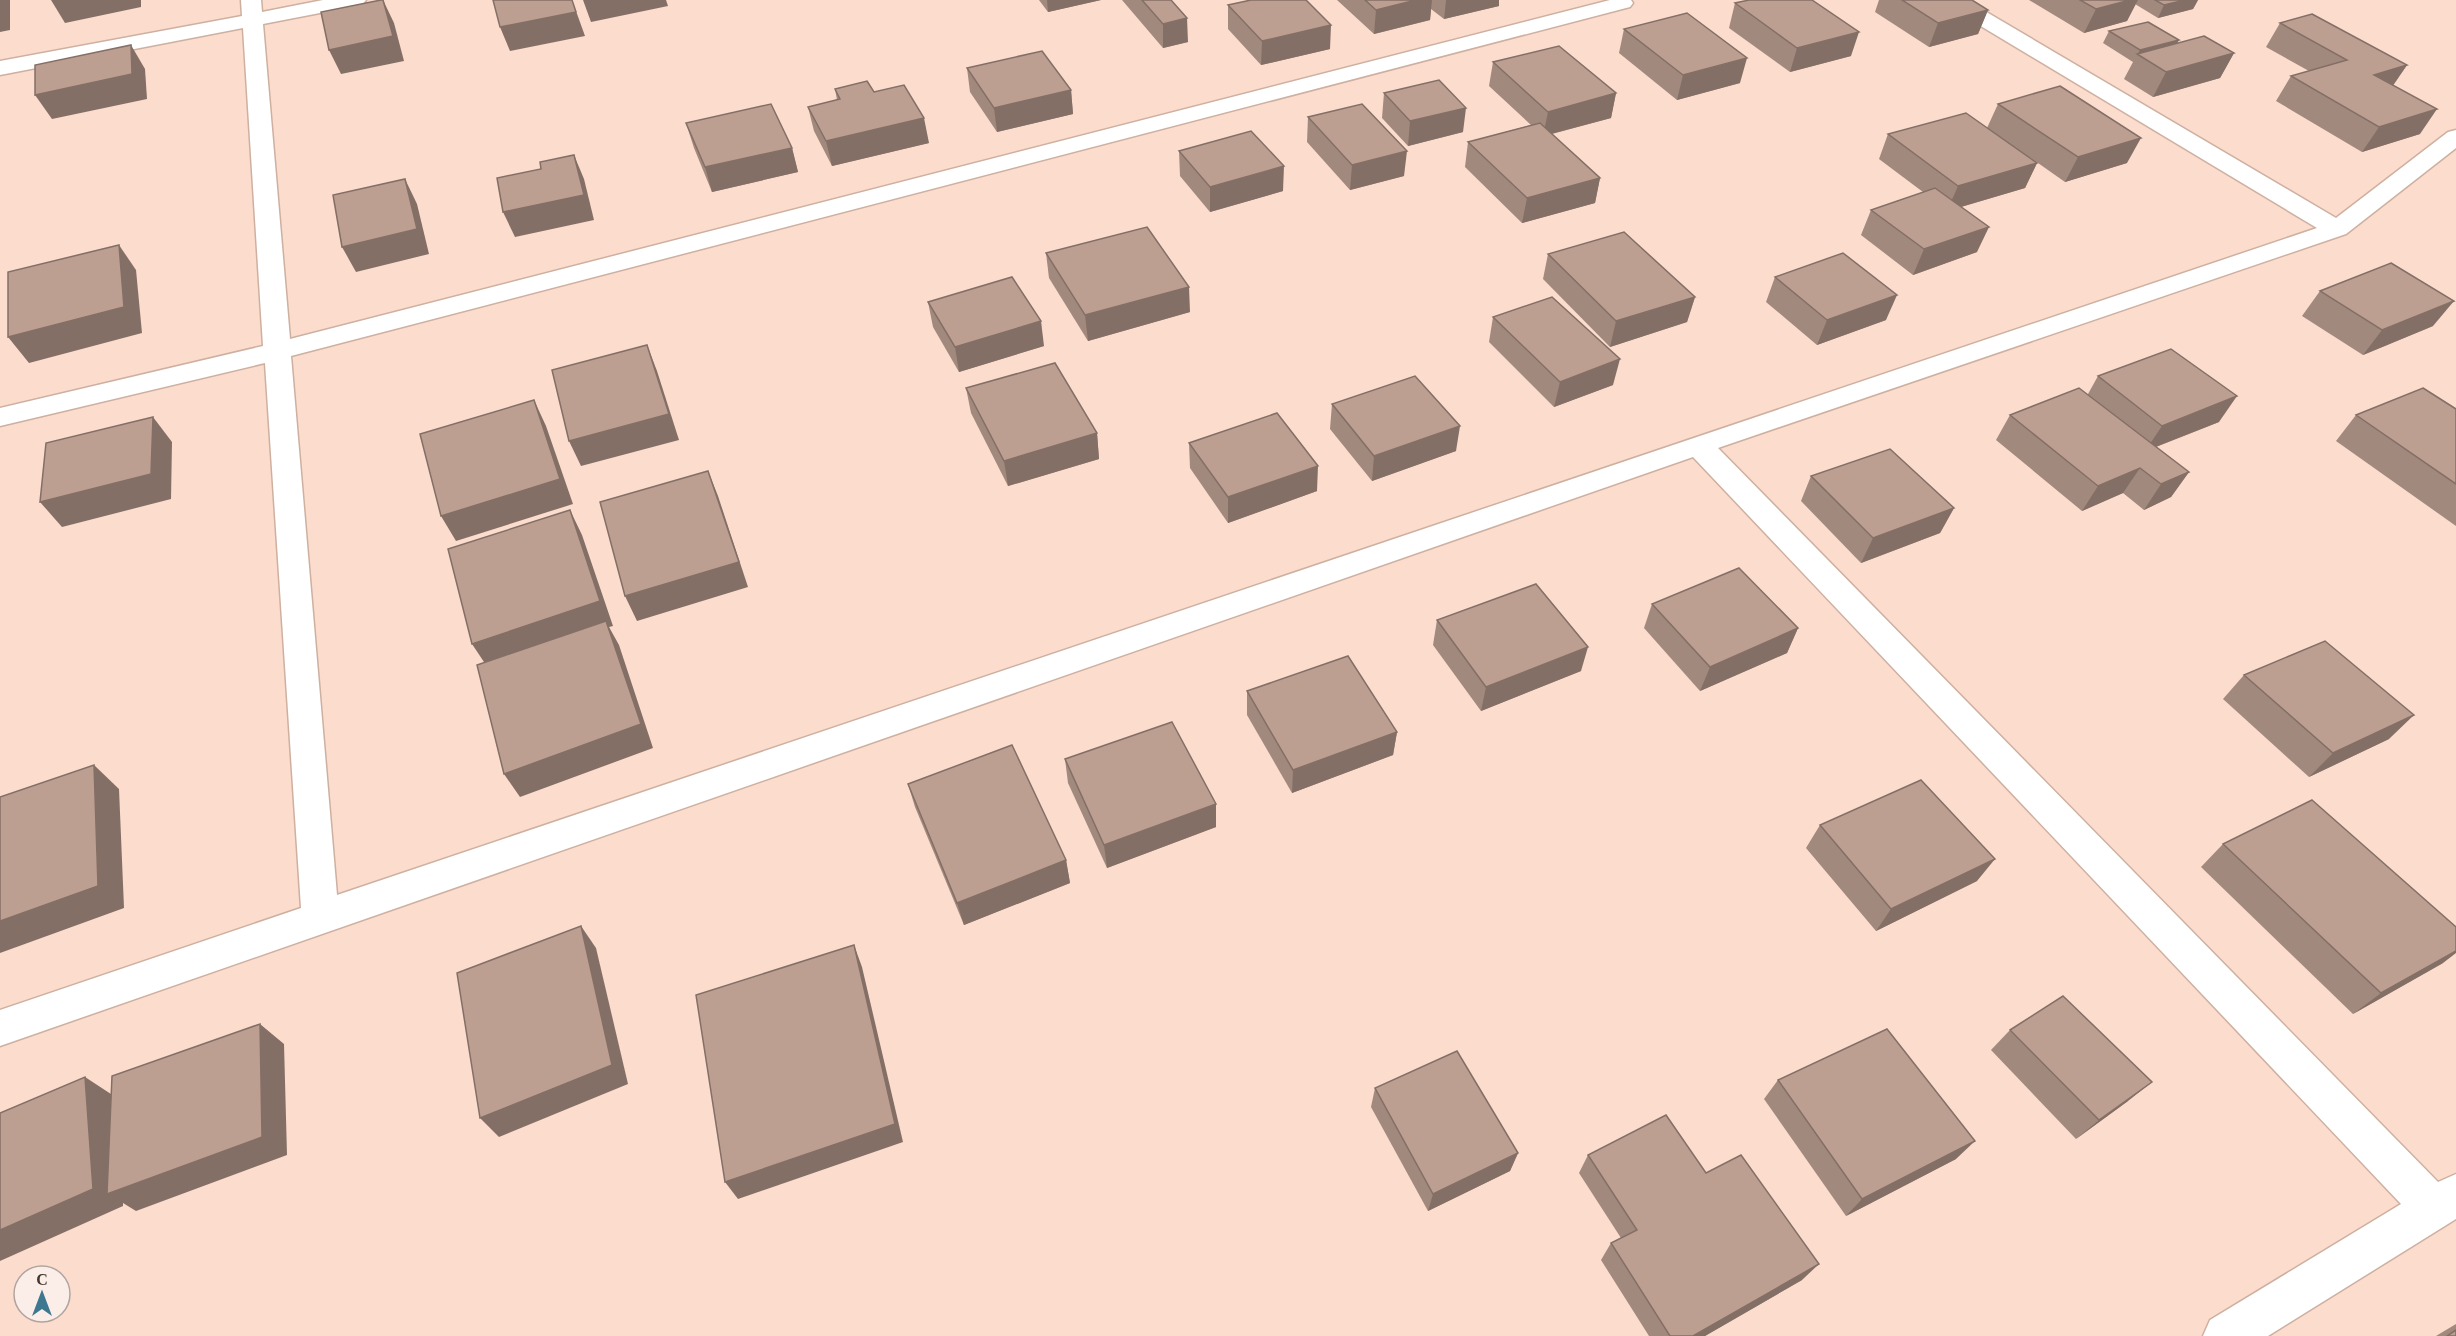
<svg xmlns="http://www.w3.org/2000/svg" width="2456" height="1336" font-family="'Crimson Pro',serif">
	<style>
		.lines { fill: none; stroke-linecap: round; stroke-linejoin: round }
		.street-casing { stroke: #ceb0a1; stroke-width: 3 }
		.street { fill: #fff; fill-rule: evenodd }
		.wall { fill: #a2897d }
		.shaded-wall { fill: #846f66 }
		.building { fill: #bc9f91; stroke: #846f66; stroke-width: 1.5 }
	</style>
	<rect width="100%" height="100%" fill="#fbdccd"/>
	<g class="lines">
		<defs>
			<polygon id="street" points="241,0 261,0 262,12 323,0 366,0 363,4 356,6 263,24 290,339 1610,0 1631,0 1633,3 1630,7 291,356 337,895 2317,228 1944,4 1941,0 1966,0 2336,218 2448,132 2456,130 2456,148 2346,234 1718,448 2438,1182 2456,1174 2456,1219 2268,1336 2203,1336 2210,1320 2401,1204 1693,457 0,1046 0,1010 301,908 265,363 0,426 0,408 263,346 243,28 0,75 0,61 242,16"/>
		</defs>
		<!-- street casing -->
		<use href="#street" class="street-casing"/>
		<!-- street -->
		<use href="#street" class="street"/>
	</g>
	<!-- wall -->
	<g class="wall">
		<polygon points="1039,0 1101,0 1048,12"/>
		<polygon points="1122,0 1171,0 1188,42 1163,48"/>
		<polygon points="1337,0 1499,0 1499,6 1444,19 1431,9 1430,20 1374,34"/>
		<polygon points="1879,0 1972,0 1988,10 1978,34 1929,47 1875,12"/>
		<polygon points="2029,0 2198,0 2193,9 2158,18 2135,4 2127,21 2084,33"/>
		<polygon points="1735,3 1851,56 1790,72 1729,28"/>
		<polygon points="1228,5 1330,49 1261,65 1228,29"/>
		<polygon points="2280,23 2407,65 2393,85 2420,134 2362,152 2276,101 2291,76 2309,71 2266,47"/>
		<polygon points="1624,29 1740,83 1677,100 1619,53"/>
		<polygon points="2109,31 2179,40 2177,43 2234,53 2220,78 2153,97 2124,79 2133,62 2103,43"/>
		<polygon points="1493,62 1616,93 1611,118 1552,134 1600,178 1595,203 1522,223 1465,167 1468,142 1531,125 1489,86"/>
		<polygon points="967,68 1071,90 1073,114 997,132 970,92"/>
		<polygon points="835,89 874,92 929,143 832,166 814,131 808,107 837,100"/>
		<polygon points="1384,93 1463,132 1408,146 1382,118"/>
		<polygon points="1998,104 2127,163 2065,182 2028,156 2037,163 2025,188 1961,207 1977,252 1913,275 1861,235 1871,210 1923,192 1879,159 1888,134 1987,128"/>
		<polygon points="1308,117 1404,176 1350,190 1307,142"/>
		<polygon points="686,123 792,148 798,172 712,192 694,148"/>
		<polygon points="1179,151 1283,191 1210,212 1180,176"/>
		<polygon points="1046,253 1190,312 1088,341 1049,278"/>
		<polygon points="1548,254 1695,297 1687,322 1610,347 1543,279"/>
		<polygon points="1775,277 1886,320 1817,345 1766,302"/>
		<polygon points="2320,291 2433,326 2363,355 2302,316"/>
		<polygon points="928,302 1044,346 959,372 933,327"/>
		<polygon points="1493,317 1613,385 1554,407 1489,342"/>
		<polygon points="2098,376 2219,422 2156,447 2189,472 2171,497 2144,510 2123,493 2082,511 1996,440 2010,415 2088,394"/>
		<polygon points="966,388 1097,433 1099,459 1008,486 971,413"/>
		<polygon points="1332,404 1456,451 1372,481 1330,429"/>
		<polygon points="2456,409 2456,526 2336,441 2356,415"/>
		<polygon points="1189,443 1317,491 1228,523 1190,468"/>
		<polygon points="1811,476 1954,508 1940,533 1861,563 1801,501"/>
		<polygon points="1652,604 1798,628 1787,653 1700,691 1644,628"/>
		<polygon points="1437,620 1581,671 1481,711 1433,645"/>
		<polygon points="2244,675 2389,739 2309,777 2223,699"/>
		<polygon points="1247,691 1397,732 1393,755 1292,793 1247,715"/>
		<polygon points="1065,759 1216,827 1107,868 1068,783"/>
		<polygon points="908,784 1066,860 1070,883 964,925 915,807"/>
		<polygon points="1820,825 1977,881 1876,931 1806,848"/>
		<polygon points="2223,844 2443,963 2353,1014 2201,867"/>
		<polygon points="2010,1030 2128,1101 2076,1139 1991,1050"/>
		<polygon points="1778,1080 1956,1159 1846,1216 1764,1099"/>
		<polygon points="1375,1088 1518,1153 1510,1171 1428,1211 1371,1107"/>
		<polygon points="1588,1155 1706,1173 1802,1280 1705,1336 1649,1336 1601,1260 1611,1243 1621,1238 1579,1173"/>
		<polygon points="2456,1324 2456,1336 2436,1336"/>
	</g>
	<!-- shaded-wall -->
	<g class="shaded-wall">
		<polygon points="0,0 10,0 10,30 0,32"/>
		<polygon points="51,0 141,0 141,7 65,23"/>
		<polygon points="383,0 394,23 404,61 341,74 329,50"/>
		<polygon points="572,0 585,36 510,51 500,27"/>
		<polygon points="583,0 666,0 668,6 591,22"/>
		<polygon points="1047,0 1101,0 1048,12"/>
		<polygon points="1416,0 1432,0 1430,20 1374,34 1376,10"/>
		<polygon points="1446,0 1499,0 1499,6 1444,19"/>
		<polygon points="2130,0 2138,0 2127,21 2084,33 2096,9"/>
		<polygon points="2185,0 2198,0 2193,9 2158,18 2164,5"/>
		<polygon points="1988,10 1978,34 1929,47 1938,23"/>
		<polygon points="1187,18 1188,42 1163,48 1163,24"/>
		<polygon points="1331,25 1330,49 1261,65 1262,41"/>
		<polygon points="1859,32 1851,56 1790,72 1797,48"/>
		<polygon points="2179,40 2172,53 2137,55 2140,50"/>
		<polygon points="131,45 145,69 147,99 52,119 35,95"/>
		<polygon points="2234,53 2220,78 2153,97 2166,72"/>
		<polygon points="1747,58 1740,83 1677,100 1683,75"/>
		<polygon points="2407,65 2390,90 2374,75"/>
		<polygon points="1071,90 1073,114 997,132 994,108"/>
		<polygon points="1616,93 1611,118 1543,136 1548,112"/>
		<polygon points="1466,108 1463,132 1408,146 1410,121"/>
		<polygon points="2437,109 2420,134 2362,152 2379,127"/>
		<polygon points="924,118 929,143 832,166 826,141"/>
		<polygon points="2141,138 2127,163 2065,182 2078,157"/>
		<polygon points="792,148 798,172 712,192 705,167"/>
		<polygon points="1407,151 1404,176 1350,190 1352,165"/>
		<polygon points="574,155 584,179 594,220 515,237 503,212"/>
		<polygon points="2037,163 2025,188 1947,211 1958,186"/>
		<polygon points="1284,166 1283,191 1210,212 1210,187"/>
		<polygon points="1600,178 1595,203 1522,223 1527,198"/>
		<polygon points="405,179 417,204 429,254 356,272 342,247"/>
		<polygon points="1989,227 1977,252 1913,275 1924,249"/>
		<polygon points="119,245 136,270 142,333 29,363 8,337"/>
		<polygon points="1189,287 1190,312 1088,341 1085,315"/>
		<polygon points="1897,295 1886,320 1817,345 1827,320"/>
		<polygon points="1695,297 1687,322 1610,347 1616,321"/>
		<polygon points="2454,301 2433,326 2363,355 2382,330"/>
		<polygon points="1041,321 1044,346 959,372 955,347"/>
		<polygon points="647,345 657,371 679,440 581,466 569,441"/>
		<polygon points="1620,359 1613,385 1554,407 1560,382"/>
		<polygon points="2237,396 2219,422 2145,451 2162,426"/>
		<polygon points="534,400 546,426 573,504 456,541 441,516"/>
		<polygon points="153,417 172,442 171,499 62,527 40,502"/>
		<polygon points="1460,426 1456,451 1372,481 1374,456"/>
		<polygon points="1097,433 1099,459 1008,486 1004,461"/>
		<polygon points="1318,466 1317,491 1228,523 1228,497"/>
		<polygon points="2140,468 2123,493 2082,511 2098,486"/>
		<polygon points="708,471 718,496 748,587 637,621 625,596"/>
		<polygon points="2189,472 2171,497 2144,510 2161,484"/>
		<polygon points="1954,508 1940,533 1861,563 1873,538"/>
		<polygon points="570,510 582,535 613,626 609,627 619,645 653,748 520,797 504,774 488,668 472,644"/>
		<polygon points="1798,628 1787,653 1700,691 1710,667"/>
		<polygon points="1588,647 1581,671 1481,711 1486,687"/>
		<polygon points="2414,715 2389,739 2309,777 2333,753"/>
		<polygon points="1397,732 1393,755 1292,793 1293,770"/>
		<polygon points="94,765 119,789 124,908 0,953 0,921"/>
		<polygon points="1216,804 1216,827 1107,868 1104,845"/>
		<polygon points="1995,859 1977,881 1876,931 1891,909"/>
		<polygon points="1066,860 1070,883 964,925 957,903"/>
		<polygon points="581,926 596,948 628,1084 499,1137 480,1118"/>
		<polygon points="854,945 862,967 903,1142 738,1199 725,1182"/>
		<polygon points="2456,951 2456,953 2443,963 2353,1014 2381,993"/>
		<polygon points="260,1024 284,1044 287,1155 136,1211 123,1203 123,1206 0,1261 0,1230 85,1077 114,1096"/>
		<polygon points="2152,1082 2128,1101 2076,1139 2099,1120"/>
		<polygon points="1975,1141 1956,1159 1846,1216 1862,1199"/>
		<polygon points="1518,1153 1510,1171 1428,1211 1433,1194"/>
		<polygon points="1819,1264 1802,1280 1705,1336 1693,1336"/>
	</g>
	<!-- building -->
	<g class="building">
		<polygon points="381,0 383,0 393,36 329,50 321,12"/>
		<polygon points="493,0 572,0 576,12 500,27"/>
		<polygon points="1142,0 1171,0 1187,18 1163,24"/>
		<polygon points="1251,0 1306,0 1331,25 1262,41 1228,5"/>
		<polygon points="1365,0 1416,0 1376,10"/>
		<polygon points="1749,0 1812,0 1859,32 1797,48 1735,3"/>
		<polygon points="1902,0 1972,0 1988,10 1938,23"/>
		<polygon points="2080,0 2130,0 2096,9"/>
		<polygon points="2155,0 2185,0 2164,5"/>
		<polygon points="1687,13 1747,58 1683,75 1624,29"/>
		<polygon points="2312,14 2407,65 2374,75 2437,109 2379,127 2291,76 2347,60 2280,23"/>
		<polygon points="2148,22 2179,40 2140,50 2109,31"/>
		<polygon points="2204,36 2234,53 2166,72 2137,54"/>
		<polygon points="131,45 132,74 35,95 35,65"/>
		<polygon points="1559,46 1616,93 1548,112 1493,62"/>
		<polygon points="1042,51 1071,90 994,108 967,68"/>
		<polygon points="1439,80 1466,108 1410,121 1384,93"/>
		<polygon points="867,81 874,92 904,85 924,118 826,141 808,107 840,99 835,89"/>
		<polygon points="2060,86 2141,138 2078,157 1998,104"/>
		<polygon points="771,104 792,148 705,167 686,123"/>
		<polygon points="1362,104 1407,151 1352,165 1308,117"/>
		<polygon points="1966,113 2037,163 1958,186 1888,134"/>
		<polygon points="1540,123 1600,178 1527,198 1468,142"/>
		<polygon points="1251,131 1284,166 1210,187 1179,151"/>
		<polygon points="574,155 584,195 503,212 497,178 541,169 540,162"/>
		<polygon points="405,179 417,229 342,247 333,195"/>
		<polygon points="1935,188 1989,227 1924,249 1871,210"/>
		<polygon points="1147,227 1189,287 1085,315 1046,253"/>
		<polygon points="1624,232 1695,297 1616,321 1548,254"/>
		<polygon points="119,245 124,307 8,337 8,272"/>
		<polygon points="1843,253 1897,295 1827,320 1775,277"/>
		<polygon points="2391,263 2454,301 2382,330 2320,291"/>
		<polygon points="1012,277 1041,321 955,347 928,302"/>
		<polygon points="1552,297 1620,359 1560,382 1493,317"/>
		<polygon points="647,345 669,414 569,441 552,370"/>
		<polygon points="2171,349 2237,396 2162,426 2098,376"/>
		<polygon points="1055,363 1097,433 1004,461 966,388"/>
		<polygon points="1415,376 1460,426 1374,456 1332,404"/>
		<polygon points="2079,388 2189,472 2161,484 2140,468 2098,486 2010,415"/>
		<polygon points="2423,388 2456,409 2456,484 2356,415"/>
		<polygon points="534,400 560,479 441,516 420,434"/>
		<polygon points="1277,413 1318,466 1228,497 1189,443"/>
		<polygon points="153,417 151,474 40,502 46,443"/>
		<polygon points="1890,449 1954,508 1873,538 1811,476"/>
		<polygon points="708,471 739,562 625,596 600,502"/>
		<polygon points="570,510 600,601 472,644 448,549"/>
		<polygon points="1739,568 1798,628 1710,667 1652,604"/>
		<polygon points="1536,584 1588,647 1486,687 1437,620"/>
		<polygon points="606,621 641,724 504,774 477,665"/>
		<polygon points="2325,641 2414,715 2333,753 2244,675"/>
		<polygon points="1348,656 1397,732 1293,770 1247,691"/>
		<polygon points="1172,722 1216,804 1104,845 1065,759"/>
		<polygon points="1012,745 1066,860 957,903 908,784"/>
		<polygon points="94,765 98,886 0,921 0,797"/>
		<polygon points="1921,780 1995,859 1891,909 1820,825"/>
		<polygon points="2312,800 2456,927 2456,951 2381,993 2223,844"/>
		<polygon points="581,926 612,1065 480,1118 457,973"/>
		<polygon points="854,945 895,1124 725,1182 696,995"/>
		<polygon points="2063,996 2152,1082 2099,1120 2010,1030"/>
		<polygon points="260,1024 262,1137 107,1194 112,1076"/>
		<polygon points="1887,1029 1975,1141 1862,1199 1778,1080"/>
		<polygon points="1457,1051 1518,1153 1433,1194 1375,1088"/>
		<polygon points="85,1077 93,1189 0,1230 0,1113"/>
		<polygon points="1666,1115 1706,1173 1741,1155 1819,1264 1693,1336 1670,1336 1611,1243 1637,1230 1588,1155"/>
		<polygon points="2456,1330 2456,1336 2447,1336"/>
	</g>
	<!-- north arrow -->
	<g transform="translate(42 1294)"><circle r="28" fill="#fbeee8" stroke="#b1a49e" stroke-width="1.5"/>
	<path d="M0-4.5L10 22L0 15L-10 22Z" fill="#3d7790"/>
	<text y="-9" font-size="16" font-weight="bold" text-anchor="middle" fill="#423630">С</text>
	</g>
</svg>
